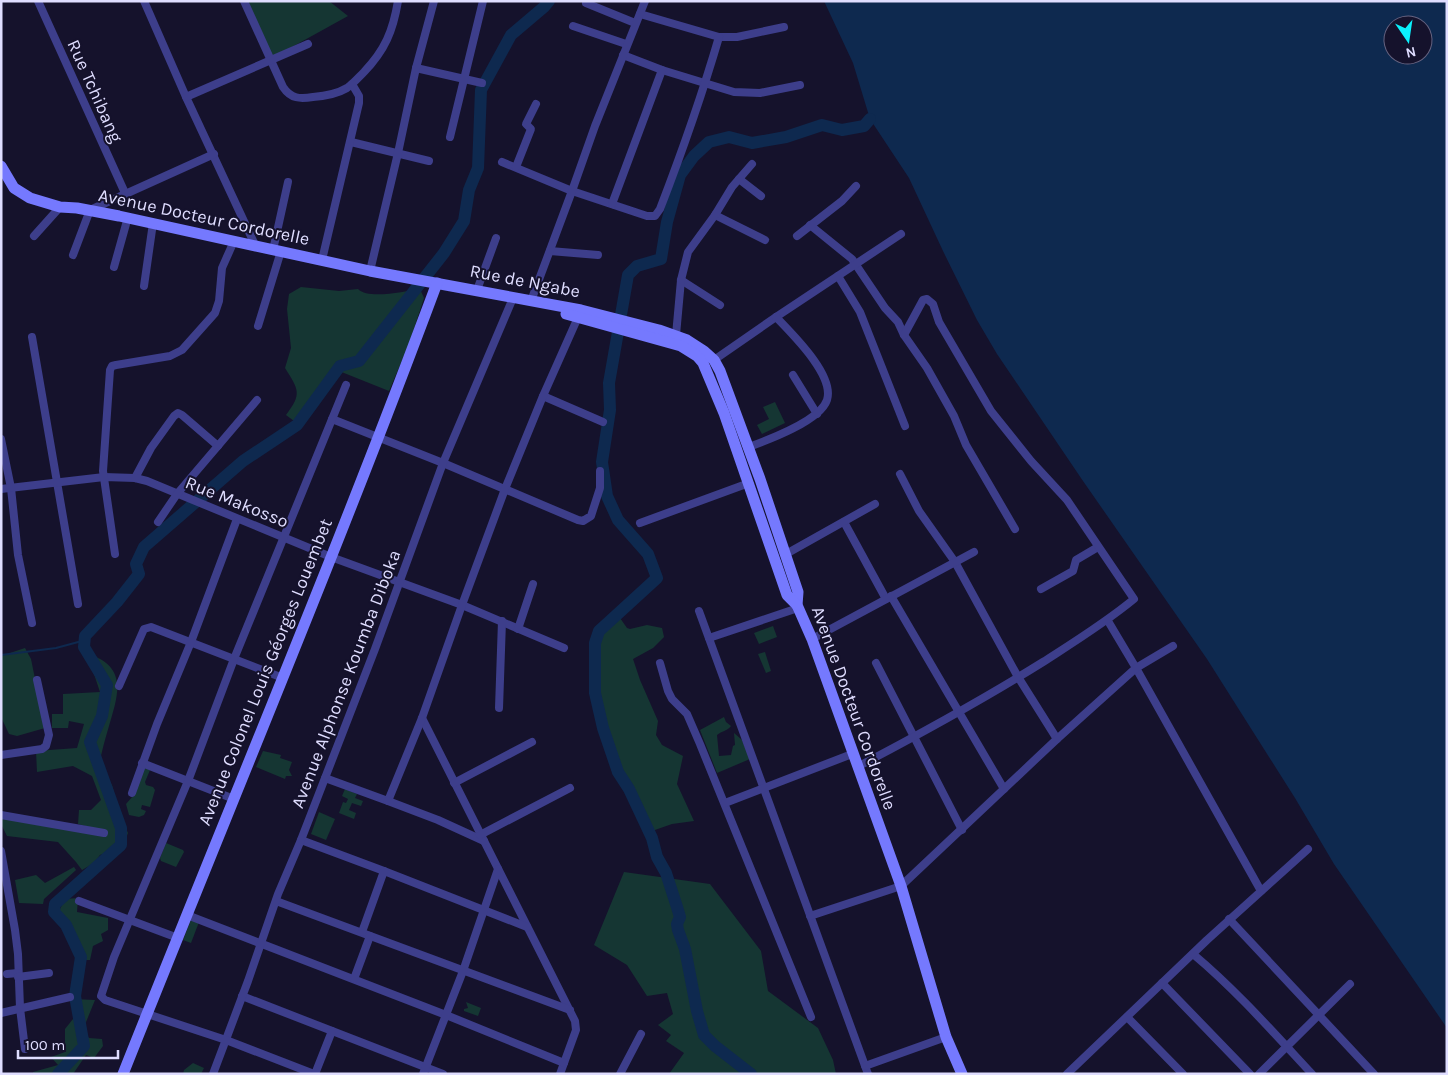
<svg xmlns="http://www.w3.org/2000/svg" width="1448" height="1075" font-family="Karla,sans-serif">
	<style>
		.green { fill: #153633 }
		.water { fill: #0e294f; fill-rule: evenodd }
		.lines { fill: none; stroke-linecap: round; stroke-linejoin: round }
		.stream { stroke: #0e294f; stroke-width: 2 }
		.river { stroke: #0e294f; stroke-width: 12 }
		.street { stroke: #3d3e8b; stroke-width: 8 }
		.secondary { stroke: #7579fe; stroke-width: 11 }
		.labels { text-anchor: middle; stroke-width: 4; stroke-linejoin: round; paint-order: stroke }
		.street-label { font-size: 18px; fill: #dfddff; stroke: #15122c }
	</style>
	<rect width="100%" height="100%" fill="#15122c"/>
	<!-- green -->
	<g class="green">
		<polygon points="245,1 329,1 348,16 272,58"/>
		<path d="M301 287 339 291 358 289C369 300 405 291 420 289L424 298 409 344 389 391 334 369 314 400 294 421 286 415C302 394 299 390 285 368L291 348 287 309 289 294Z"/>
		<polygon points="775,402 785,423 762,434 757,425 769,419 763,407"/>
		<polygon points="620,618 627,628 630,629 647,625 662,628 664,637 653,648 633,659 640,680 658,721 656,735 662,745 683,756 677,784 694,821 672,824 652,831 614,754 601,705 598,649 599,639 613,621"/>
		<polygon points="773,626 777,637 759,644 754,633"/>
		<polygon points="25,648 31,659 45,728 17,736 9,734 1,717 1,656"/>
		<polygon points="765,652 771,671 766,673 758,654"/>
		<path d="M94 656C128 670 117 698 109 726 105 740 101 753 99 767L112 785 120 815 128 833 123 846 100 855 94 863 82 870 76 862 58 842 7 836 1 824V817L107 832 78 824 79 810H91L101 800 92 776 73 766 37 772 36 751 77 748 84 724 69 721 68 728H52V714H63V694L100 692 90 662Z"/>
		<path d="M724 717 726 722 731 726C727 731 722 731 717 735L719 756 731 755 733 746 735 745 734 733 742 740 750 759 717 773 700 730Z"/>
		<polygon points="263,751 281,755 280,758 292,762 289,770 292,776 286,776 285,779 256,767"/>
		<polygon points="143,767 150,770 145,782 146,785 153,787 155,790 150,807 142,805 141,809 146,811 144,815 139,817 129,815 126,804 133,796"/>
		<polygon points="345,789 357,794 355,798 363,801 361,806 352,803 349,810 356,813 354,819 339,813 343,802 346,803 348,799 342,796"/>
		<polygon points="319,812 335,819 326,840 311,834"/>
		<polygon points="166,843 183,850 184,852 176,867 161,861 160,858"/>
		<polygon points="74,867 76,870 44,899 43,904 19,903 15,880 36,875 45,883"/>
		<polygon points="624,872 710,884 761,951 768,991 818,1028 833,1060 836,1074 669,1074 684,1053 666,1041 671,1035 658,1025 673,1014 667,993 647,996 627,965 594,945"/>
		<path d="M78 898 77 912 108 918V930L101 934 103 941 93 946 90 960H85C79 940 73 929 58 913L65 899Z"/>
		<polygon points="191,920 199,922 191,943 183,940"/>
		<polygon points="73,999 95,1000 84,1027 84,1032 89,1038 102,1039 103,1046 94,1058 86,1055 73,1074 33,1074 33,1072 58,1065 51,1057 65,1052 65,1029 73,1019"/>
		<polygon points="466,1002 481,1008 478,1016 464,1011 464,1009 468,1008"/>
		<polygon points="193,1063 204,1068 201,1074 183,1074 184,1070"/>
	</g>
	<!-- water -->
	<path class="water" d="M824 1H1447V1028L1334 864 1295 798 1207 659 1083 481 997 354 977 320 943 251 909 178 870 119 853 63ZM1393 25H1423V55H1393Z"/>
	<g class="lines">
		<!-- stream -->
		<polyline class="stream" points="1,655 56,648 82,641 85,636"/>
		<!-- river -->
		<g class="river">
			<polyline points="58,1074 84,1046 75,996 81,957 66,925 54,912 55,904 121,845 121,828 90,742 102,716 107,685 84,647 85,636 117,602 139,574 136,564 144,547 243,461 297,425 340,366 359,361 444,253 464,221 469,190 478,168 481,90 511,35 544,7 549,1"/>
			<polyline points="751,1074 715,1046 704,1035 697,1011 685,949 678,930 677,924 680,917 677,907 666,873 657,857 652,838 629,789 618,772 603,728 595,693 595,643 599,631 657,578 648,554 618,520 607,496 602,462 610,410 609,383 628,275 637,266 661,259 667,222 680,175 694,156 709,142 729,137 752,143 786,137 822,125 842,130 864,126 870,119"/>
		</g>
		<!-- street -->
		<g class="street">
			<polyline points="38,1 125,193"/>
			<polyline points="144,1 186,97 256,247"/>
			<path d="M244 1 283 87C291 99 300 99 313 97 325 96 337 94 347 88 353 84 358 78 364 72 385 50 393 31 398 1"/>
			<polyline points="586,3 635,23"/>
			<polyline points="640,14 719,37 737,37 784,27"/>
			<polyline points="573,26 626,44"/>
			<polyline points="623,55 662,70 734,92 760,93 800,85"/>
			<polyline points="416,68 482,83"/>
			<polyline points="186,97 308,44"/>
			<polyline points="450,137 483,1"/>
			<polyline points="351,142 429,161"/>
			<path d="M502 162 572 191 647 216H655L660 209C682 152 702 95 719 37"/>
			<polyline points="516,167 531,129 526,124 536,104"/>
			<polyline points="739,179 761,196"/>
			<polyline points="612,204 662,70"/>
			<polyline points="715,215 765,240"/>
			<polyline points="810,225 852,259 885,308 898,322 904,335 927,368 954,416 966,445 1015,529"/>
			<polyline points="34,236 60,207"/>
			<polyline points="797,236 842,201 856,186"/>
			<polyline points="273,250 288,182"/>
			<polyline points="550,251 598,255"/>
			<polyline points="73,255 90,210 214,154"/>
			<polyline points="322,260 359,103 359,96 352,84"/>
			<polyline points="114,267 128,217"/>
			<polyline points="370,271 398,153 416,68 434,1"/>
			<polyline points="838,276 860,312 905,426"/>
			<polyline points="681,280 720,305"/>
			<polyline points="144,286 153,223"/>
			<polyline points="477,290 496,238"/>
			<polyline points="531,301 572,191 595,126 645,1"/>
			<polyline points="258,326 281,251"/>
			<polyline points="676,335 681,280 688,252 715,215 732,187 752,164"/>
			<polyline points="32,337 78,604"/>
			<polyline points="714,360 776,317 901,234"/>
			<polyline points="793,375 817,414"/>
			<polyline points="543,396 603,422"/>
			<polyline points="332,419 443,463 578,520 583,521 591,516 600,488 600,471"/>
			<polyline points="1,439 11,488 18,555 32,623"/>
			<path d="M749 447C768 440 820 421 827 400 835 375 791 333 776 317"/>
			<polyline points="900,474 919,511 955,562 1018,677 1057,739"/>
			<polyline points="135,478 151,448 174,416 178,413 182,415 218,446"/>
			<polyline points="1,489 104,477 135,478 147,481 331,557 462,605 564,648"/>
			<polyline points="158,522 177,494 257,400"/>
			<polyline points="844,522 886,599"/>
			<polyline points="640,523 749,483"/>
			<polyline points="115,554 103,471 110,370 112,366 116,365 170,356 182,350 215,313 219,301 222,268 234,241"/>
			<polyline points="786,554 875,504"/>
			<polyline points="1041,589 1073,571 1076,560 1098,547"/>
			<polyline points="891,596 1004,789"/>
			<polyline points="699,611 868,1074"/>
			<polyline points="1108,621 1136,668 1261,891"/>
			<polyline points="518,629 533,584"/>
			<polyline points="709,638 798,608"/>
			<polyline points="812,639 974,552"/>
			<polyline points="660,663 668,691 672,699 687,714 700,744 811,1017"/>
			<polyline points="876,663 962,830"/>
			<polyline points="119,686 144,629 151,627 283,678"/>
			<polyline points="499,708 502,621"/>
			<polyline points="422,718 575,1021 576,1030 560,1074"/>
			<polyline points="1,755 42,749 46,746 49,735 37,680"/>
			<polyline points="142,763 234,799"/>
			<path d="M857 767C920 734 982 700 1043 662 1074 642 1105 623 1134 599L1067 500 1031 461 991 411 939 322 933 304 927 299 923 300 904 335"/>
			<polyline points="325,778 388,801 422,718 462,605 505,489 543,396 579,315"/>
			<polyline points="454,783 532,742"/>
			<polyline points="132,793 157,724 191,642 237,519"/>
			<polyline points="388,801 438,820 484,841"/>
			<polyline points="725,803 852,754"/>
			<polyline points="1,815 104,833"/>
			<polyline points="480,835 570,788"/>
			<polyline points="301,840 384,871 527,927"/>
			<polyline points="1,851 15,930 18,954 20,1008 25,1049"/>
			<polyline points="79,901 178,938"/>
			<polyline points="276,901 570,1010"/>
			<polyline points="187,915 446,1015 564,1063"/>
			<polyline points="810,916 901,886 1057,739 1136,668 1173,646"/>
			<polyline points="1229,919 1374,1074"/>
			<polyline points="362,932 384,871"/>
			<path d="M1193 954C1236 990 1273 1032 1312 1074"/>
			<polyline points="7,974 18,973"/>
			<polyline points="18,977 49,973"/>
			<polyline points="354,979 370,936"/>
			<polyline points="1162,983 1250,1074"/>
			<polyline points="242,996 443,1074"/>
			<polyline points="1,1013 70,997"/>
			<polyline points="1127,1017 1183,1074"/>
			<polyline points="865,1066 946,1037"/>
			<polyline points="213,1074 248,981 278,894 301,840 375,649 443,463 513,298"/>
			<polyline points="314,1074 226,1040 105,1000 101,996 114,957 188,781 234,659 346,385"/>
			<polyline points="315,1074 332,1031"/>
			<polyline points="423,1074 463,971 498,869"/>
			<polyline points="620,1074 641,1034"/>
			<polyline points="1067,1074 1207,940 1308,849"/>
			<polyline points="1259,1074 1350,984"/>
		</g>
		<!-- secondary -->
		<g class="secondary">
			<polyline points="1,166 14,188 30,198 60,207 77,208 119,216 370,271 581,310 659,330 687,340 704,351 714,360 720,371 760,479 798,592 797,605 812,639 901,886 946,1037 962,1074"/>
			<polyline points="566,314 681,346 697,356 703,363 724,413 787,595 797,605"/>
			<path d="M123 1074C228 810 338 549 437 283"/>
		</g>
	</g>
	<g class="labels">
		<!-- street labels -->
		<g class="street-label">
			<text transform="translate(95 91) rotate(66)" y="6">Rue Tchibang</text>
			<text transform="translate(204 217) rotate(12)" y="6">Avenue Docteur Cordorelle</text>
			<text transform="translate(525 281) rotate(11)" y="6">Rue de Ngabe</text>
			<text transform="translate(237 502) rotate(22)" y="6">Rue Makosso</text>
			<text transform="translate(265 672) rotate(-68)" y="6">Avenue Colonel Louis Géorges Louembet</text>
			<text transform="translate(346 679) rotate(-69)" y="6">Avenue Alphonse Koumba Diboka</text>
			<text transform="translate(854 708) rotate(70)" y="6">Avenue Docteur Cordorelle</text>
		</g>
	</g>
	<!-- border -->
	<rect width="1448" height="1075" fill="none" stroke="#dfddff" stroke-width="5"/>
	<!-- north arrow -->
	<g transform="translate(1408 40) rotate(167)"><circle r="24" fill="#15122c" stroke="#666380"/>
	<path d="M0-4L9 19L0 12L-9 19Z" fill="#0bf1fd"/>
	<text y="-8" font-size="14" font-weight="bold" text-anchor="middle" fill="#dfddff">N</text>
	</g>
	<!-- scale -->
	<path d="M18 1050v8h100v-8" fill="none" stroke="#dfddff" stroke-width="2.5"/>
	<text x="25" y="1050" font-size="15" fill="#dfddff" stroke="#15122c" stroke-width="4" paint-order="stroke">100 m</text>
</svg>
